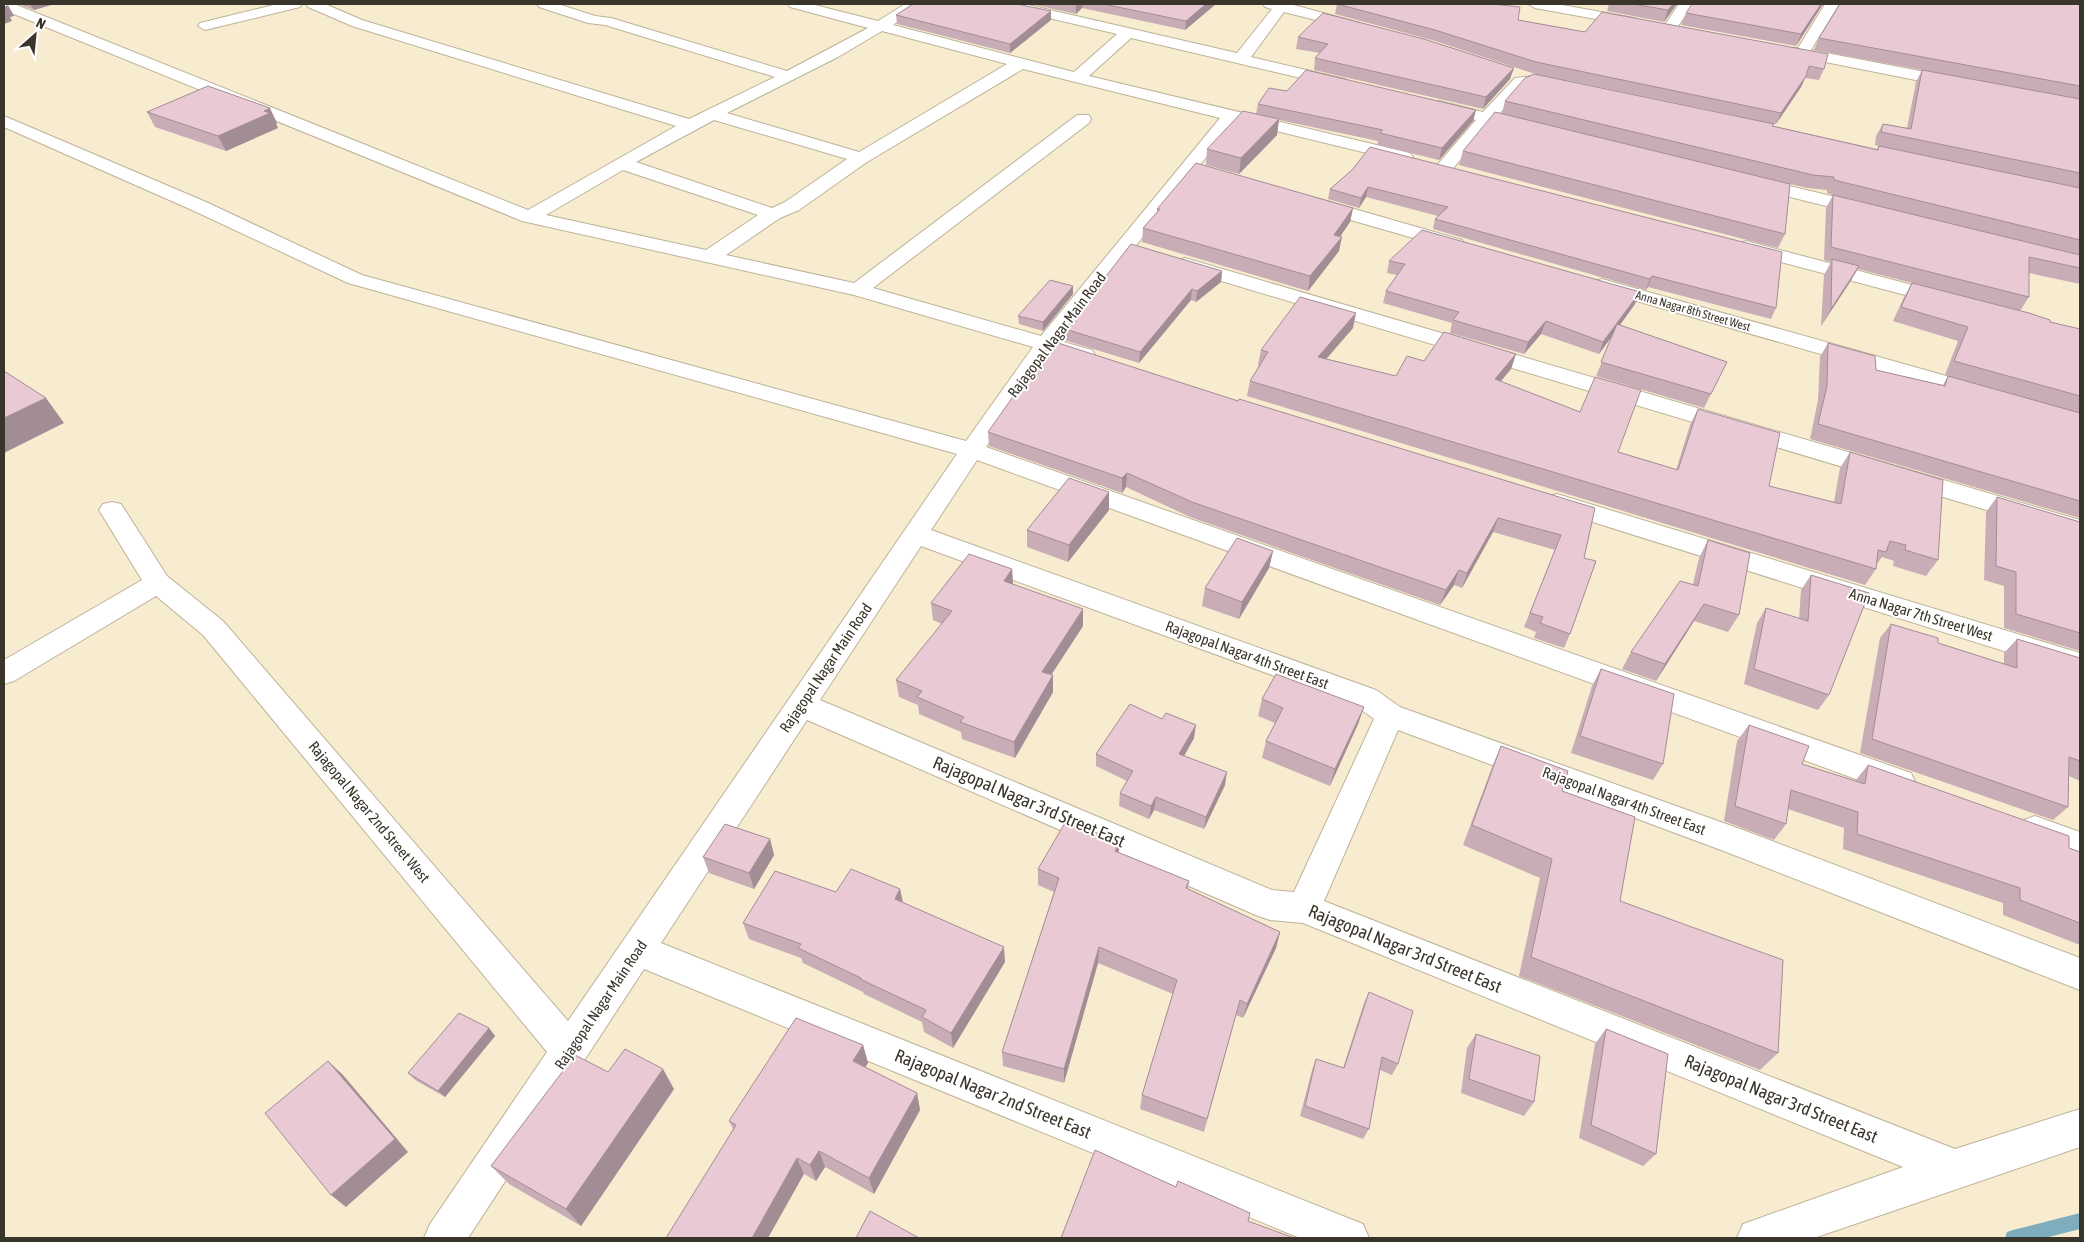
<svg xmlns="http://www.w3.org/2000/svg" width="2084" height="1242" font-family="'Asap Condensed',sans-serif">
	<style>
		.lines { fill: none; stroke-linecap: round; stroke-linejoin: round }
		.stream { fill: #7eaebe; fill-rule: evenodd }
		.minor-casing { stroke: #bdb297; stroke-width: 2 }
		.minor { fill: #fff; fill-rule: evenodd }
		.wall { fill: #c8adb6 }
		.shaded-wall { fill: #a38d94 }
		.building { fill: #e9c9d4; stroke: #a38d94 }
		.labels { text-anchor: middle; stroke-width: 4; stroke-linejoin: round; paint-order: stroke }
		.far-street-label { font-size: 12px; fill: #3a352a; stroke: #fff }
		.street-label { font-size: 15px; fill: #3a352a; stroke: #fff }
		.near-street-label { font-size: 18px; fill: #3a352a; stroke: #fff }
	</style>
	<rect width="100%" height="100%" fill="#f8ecd0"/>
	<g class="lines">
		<!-- stream -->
		<polygon class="stream" points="2080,1213 2080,1229 2045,1238 2005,1238 2007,1232 2013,1230"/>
		<defs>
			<g id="minor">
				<path d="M4 4H14L528 210 676 126 352 26 308 7 306 4H325L362 20 689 119 775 77 605 25 588 23 539 7 537 4H558L595 16 611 18 787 71 868 28 790 7 788 4H811L878 21 905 4H921L893 25 1074 72 1117 34 1002 7 1000 4H1024L1237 53 1272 9 1265 7 1263 4H1290L1360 23 1362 26 1360 29 1355 30 1284 12 1251 57 1345 79 1347 82 1345 85 1339 87 1131 38 1089 76 1410 153 1413 157 1410 161 1404 162 1235 121 1060 341 1092 350 1095 355 1092 360 1084 362 1051 352 986 447 1911 773 1915 782 1911 791 1900 795 1889 791 977 460 931 530 1376 690 1400 707 1743 830 2080 958V990L1721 850 1398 730 1324 901 1955 1149 2080 1109V1147L1814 1238H1737L1743 1224 1903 1167 1303 923 1270 920 1258 916 807 720 661 943 1363 1224 1369 1238H1300L644 969 468 1238H424L430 1224 547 1052 203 635 156 596 14 681 4 684V660L142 580 99 510 103 504 112 502 121 504 167 576 223 621 568 1021 957 454 348 283 192 210 4 127V116L206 202 362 275 966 441 1033 347 854 295 522 221 4 10ZM882 31 1007 64 859 152 727 113 838 57ZM1023 69 1220 118 1041 336 873 288 1089 123 1091 119 1089 115H1077L854 283 726 255 780 218 799 210 867 162ZM714 120 847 159 785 202 772 208 636 162ZM623 170 758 215 706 250 546 215ZM921 546 1356 706 1374 719 1294 892 1272 890 820 700Z"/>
				<polygon points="278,4 302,4 300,7 205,30 198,26 200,23"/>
				<polygon points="1528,4 1557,4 1634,18 1641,22 1634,26 1535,8"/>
				<polygon points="1679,4 1693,4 1674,32 1664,32 1662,29"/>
				<polygon points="1825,4 1839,4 1811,50 1956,78 1964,83 1956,88 1785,54 1782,51 1785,48 1798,48"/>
				<polygon points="1540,75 1566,81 1568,84 1560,89 1540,85 1526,86 1498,115 1532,123 1534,127 1532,131 1526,132 1491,123 1450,172 1438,172 1435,168 1438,164 1476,120 1433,110 1431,106 1433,102 1439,101 1483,112 1515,78"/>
				<polygon points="1752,177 1873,206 1875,210 1873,214 1866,216 1746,186 1743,182 1746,178"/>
				<polygon points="1316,198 1462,240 1465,244 1462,248 1455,250 1309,208 1307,204 1309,200"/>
				<polygon points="1746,241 1950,295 1953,299 1950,303 1943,305 1739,251 1736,247 1739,243"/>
				<polygon points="1185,258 2080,520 2080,538 1178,268 1175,264 1178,260"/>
				<polygon points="1602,279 1989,388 1992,393 1989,398 1981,400 1973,398 1595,289 1592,285 1595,281"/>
				<polygon points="1557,494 2080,653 2080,675 1548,508 1545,502 1548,496"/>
				<polygon points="2035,816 2080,832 2080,860 2024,840 2019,830 2024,820"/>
			</g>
		</defs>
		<!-- minor casing -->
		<use href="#minor" class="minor-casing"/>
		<!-- minor -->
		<use href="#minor" class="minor"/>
	</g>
	<!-- wall -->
	<g class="wall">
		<polygon points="18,4 54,4 34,10"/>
		<polygon points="1031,4 1216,4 1185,30 1082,8 1076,14"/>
		<polygon points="1337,4 1518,20 1585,32 1824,69 1819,80 1805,78 1801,87 1776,124 1774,124 1773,126 1877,149 1879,146 1875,145 1876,136 1883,124 1907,128 1916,82 1922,70 1814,50 1819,38 2080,4 2080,284 2029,273 2029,297 2020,311 2050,322 2080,329 2080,518 1810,439 1818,400 1820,357 1828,343 1876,370 1943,385 1948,376 2049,404 1945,375 1958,341 1893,321 1904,297 1912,283 1858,269 1850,282 1821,326 1824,275 1831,262 1824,260 1826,208 1833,195 1827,193 1827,190 1807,188 1790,184 1785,234 1778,248 1459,165 1463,151 1502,113 1505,101 1738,116 1532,73 1432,40 1335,14"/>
		<polygon points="1609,4 1677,4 1664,22 1607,11"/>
		<polygon points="1823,4 1796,46 1681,25 1686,13"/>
		<polygon points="896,15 1051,20 1010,53 897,24"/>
		<polygon points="1298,37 1510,79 1483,109 1314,70 1315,58 1320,53 1296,49"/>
		<polygon points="1287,91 1476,110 1473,121 1439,160 1377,145 1378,141 1279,120 1277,135 1239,174 1206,165 1207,149 1256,114 1258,104"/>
		<polygon points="147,112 277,123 276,124 278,128 226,151 155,127"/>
		<polygon points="1352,170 1776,308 1771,319 1648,287 1646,290 1433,229 1435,219 1438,216 1366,197 1359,208 1328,199 1330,189"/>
		<polygon points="1353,208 1350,222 1340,236 1339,251 1308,291 1142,242 1143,228 1157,212 1157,209"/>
		<polygon points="1389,261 1635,304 1620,325 1727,362 1704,408 1596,376 1613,335 1599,354 1541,334 1524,354 1450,333 1452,323 1383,303 1386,291 1397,275 1387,273"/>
		<polygon points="1222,271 1221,282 1196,302 1191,300 1139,363 1064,340 1065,329"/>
		<polygon points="1073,294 1043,331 1019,324 1018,316"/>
		<polygon points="1353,328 1326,359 1396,376 1424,361 1516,354 1511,369 1501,381 1618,452 1676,470 1690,425 1698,409 1769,486 1834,502 1840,468 1850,452 1938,560 1926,576 1893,566 1894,561 1882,557 1877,564 1876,569 1865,585 1247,396 1250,381 1259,366 1258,365 1261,350"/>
		<polygon points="1238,401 1595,508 1584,558 1570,634 1564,648 1534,638 1536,632 1524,627 1555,550 1493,532 1462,588 1454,585 1440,605 1190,517 1126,487 1122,493 989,446 988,432"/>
		<polygon points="1109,492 1109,510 1068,562 1027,547 1027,530"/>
		<polygon points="1997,497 2080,522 2080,651 2004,628 2004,586 1984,580 1986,512"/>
		<polygon points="1708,540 1739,615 1728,632 1694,621 1656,681 1622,669 1631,652 1693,584 1699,558"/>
		<polygon points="1273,551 1269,568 1239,619 1202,606 1205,588"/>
		<polygon points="1012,569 1013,584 1083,626 1051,675 1053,675 1053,692 1015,758 962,739 961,732 919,714 918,705 899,697 896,680 942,624 933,620 931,603"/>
		<polygon points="1811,575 1829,695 1818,710 1744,684 1757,623 1766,608 1799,619 1801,590"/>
		<polygon points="1891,624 1938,643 2004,664 2004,653 2017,639 2080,658 2080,781 2069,776 2068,807 2053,820 1860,753 1880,638"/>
		<polygon points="1601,669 1663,764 1653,780 1571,753 1592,686"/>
		<polygon points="1262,699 1364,707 1358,724 1330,786 1262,758 1266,741 1275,723 1258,716"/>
		<polygon points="1749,725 1802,764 1855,781 1868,765 2080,852 2080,945 2003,915 2003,903 1843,849 1844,828 1788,809 1786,824 1774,840 1724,821 1737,741"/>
		<polygon points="1194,738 1184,756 1225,785 1204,829 1154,810 1149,819 1119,806 1120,793 1127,781 1096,766 1096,754"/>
		<polygon points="1501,746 1562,791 1620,901 1778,1053 1760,1070 1519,976 1540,878 1463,845 1492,767"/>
		<polygon points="770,839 774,855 754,889 709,873 703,857"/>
		<polygon points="1119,853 1189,881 1188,889 1280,932 1276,948 1243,1018 1236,1015 1204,1132 1140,1109 1142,1095 1173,994 1098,963 1064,1083 1003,1066 1002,1052 1054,892 1038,885 1038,869"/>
		<polygon points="900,889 903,902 1005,962 953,1048 924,1032 922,1022 864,994 863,992 803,963 801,958 749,939 743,923 836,892"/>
		<polygon points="1369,992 1398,1064 1392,1075 1380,1070 1369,1129 1363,1139 1300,1116 1312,1070 1316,1059 1343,1068 1364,1003"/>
		<polygon points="489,1028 495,1036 445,1097 415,1080 408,1073"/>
		<polygon points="1606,1029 1656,1154 1643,1166 1579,1138 1595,1044"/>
		<polygon points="1476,1034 1534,1102 1524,1116 1461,1093 1467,1048"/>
		<polygon points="863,1045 868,1063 865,1067 917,1093 920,1110 874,1194 825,1167 816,1181 804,1174 733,1129 729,1121"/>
		<polygon points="608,1072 674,1089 581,1226 509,1184 491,1166"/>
	</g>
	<!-- shaded-wall -->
	<g class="shaded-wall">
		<polygon points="30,4 54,4 34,10"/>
		<polygon points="1078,4 1083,4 1082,8 1076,14 1076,5"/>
		<polygon points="1206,4 1216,4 1185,30 1186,21"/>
		<polygon points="1673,4 1677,4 1664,22 1668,10"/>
		<polygon points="1821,4 1823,4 1796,46 1801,34"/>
		<polygon points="8,5 14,16 10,17 12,21 4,24 4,7"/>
		<polygon points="1051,11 1051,20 1010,53 1010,44"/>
		<polygon points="1514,68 1510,79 1483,109 1486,97"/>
		<polygon points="1806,76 1801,87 1776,124 1781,113"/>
		<polygon points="270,108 277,123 276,124 278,128 226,151 218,136"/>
		<polygon points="1476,110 1473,121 1439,160 1442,148"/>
		<polygon points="1279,119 1277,135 1239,174 1241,158"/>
		<polygon points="1368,187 1366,197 1359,208 1361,198"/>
		<polygon points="1353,208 1350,222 1331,250 1342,237 1339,251 1308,291 1310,276 1334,235"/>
		<polygon points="1859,266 1850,282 1821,326 1831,309"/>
		<polygon points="1222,271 1221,282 1196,302 1197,291"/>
		<polygon points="1652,276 1648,287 1646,290 1650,279"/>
		<polygon points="1073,286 1073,294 1043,331 1043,322"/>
		<polygon points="1192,289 1191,300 1139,363 1140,352"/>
		<polygon points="1640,292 1635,304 1599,354 1603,342"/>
		<polygon points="1356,313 1353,328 1315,372 1318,357"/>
		<polygon points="1546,321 1541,334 1524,354 1528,342"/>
		<polygon points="1516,354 1511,369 1489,395 1495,379"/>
		<polygon points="46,398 64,423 4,453 4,418"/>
		<polygon points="1127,473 1126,487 1122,493 1122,478"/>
		<polygon points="1109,492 1109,510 1068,562 1069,545"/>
		<polygon points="1498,518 1493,532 1462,588 1467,573"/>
		<polygon points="1273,551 1269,568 1239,619 1242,602"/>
		<polygon points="1012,569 1013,586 1004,581"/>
		<polygon points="1459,570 1454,585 1440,605 1446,590"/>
		<polygon points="1704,604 1694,621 1656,681 1665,664"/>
		<polygon points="1083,609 1083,626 1042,689 1042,672"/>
		<polygon points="1053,675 1053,692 1015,758 1014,742"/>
		<polygon points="1364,707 1358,724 1330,786 1335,769"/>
		<polygon points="1196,725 1194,738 1178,767 1179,754"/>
		<polygon points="1227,772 1225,785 1204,829 1206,817"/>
		<polygon points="1156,797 1154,810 1149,819 1151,806"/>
		<polygon points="770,839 774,855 754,889 749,873"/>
		<polygon points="1120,842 1118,859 1115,851"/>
		<polygon points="900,889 903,905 895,899"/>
		<polygon points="1280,932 1276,948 1243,1018 1247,1004"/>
		<polygon points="1004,947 1005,962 953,1048 951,1033"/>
		<polygon points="1099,947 1098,963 1064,1083 1064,1069"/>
		<polygon points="489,1028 495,1036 445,1097 438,1091"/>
		<polygon points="863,1045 868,1063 858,1079 853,1061"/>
		<polygon points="328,1061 343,1075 408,1152 346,1207 331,1195"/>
		<polygon points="663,1069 674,1089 581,1226 566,1209"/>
		<polygon points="917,1093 920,1110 874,1194 869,1178"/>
		<polygon points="819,1151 825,1167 816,1181 810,1165"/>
		<polygon points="797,1158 804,1174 768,1238 752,1238"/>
	</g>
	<!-- building -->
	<g class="building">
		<polygon points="913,4 1017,4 1051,11 1010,44 896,15"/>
		<polygon points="1103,4 1206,4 1186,21"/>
		<polygon points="1337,4 1492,4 1520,7 1518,20 1585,32 1602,12 1828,54 1824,69 1809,66 1806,76 1781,113 1536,62 1435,30"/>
		<polygon points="1633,4 1673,4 1668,10"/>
		<polygon points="1692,4 1821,4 1801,34 1686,13"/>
		<polygon points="1840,4 2080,4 2080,86 1819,38"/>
		<polygon points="1323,13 1424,39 1514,68 1486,97 1315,58 1328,44 1298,37"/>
		<polygon points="1306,70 1476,110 1442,148 1380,133 1383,130 1258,104 1269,88 1287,91"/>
		<polygon points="1922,70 2080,99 2080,173 1881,132 1883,124 1911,129"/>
		<polygon points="1534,74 1774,124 1772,126 1878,150 1879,146 2080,188 2080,240 1834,180 1834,177 1813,175 1505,101 1525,78"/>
		<polygon points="208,86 270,108 264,111 270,113 218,136 147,112"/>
		<polygon points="1243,111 1279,119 1241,158 1207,149"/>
		<polygon points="1495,112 1790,184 1785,234 1463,151"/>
		<polygon points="1370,147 1782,252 1776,308 1652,276 1650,279 1435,219 1448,207 1368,187 1361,198 1330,189 1352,170"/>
		<polygon points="1196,163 1353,208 1334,235 1342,237 1310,276 1143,228 1160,209 1157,209"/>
		<polygon points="1833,195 2080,255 2080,268 2029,257 2029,297 1831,247"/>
		<polygon points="1422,230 1640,292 1603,342 1546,321 1528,342 1453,320 1459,312 1386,291 1405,264 1389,261"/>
		<polygon points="1131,244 1222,271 1197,291 1192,289 1140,352 1065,329"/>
		<polygon points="1832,259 1859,266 1831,309"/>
		<polygon points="1050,280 1073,286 1043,322 1018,316"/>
		<polygon points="1912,283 2029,313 2050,320 2050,322 2080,329 2080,396 1954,361 1968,327 1901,307"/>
		<polygon points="1300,297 1356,313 1318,357 1396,376 1407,356 1424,361 1444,332 1516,354 1495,379 1580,412 1595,377 1641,390 1618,452 1678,470 1698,409 1780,433 1769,486 1841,504 1850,452 1943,480 1938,560 1905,550 1906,545 1890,541 1886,552 1878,550 1876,569 1250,381 1268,352 1261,350"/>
		<polygon points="1617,324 1727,362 1711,394 1601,362"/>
		<polygon points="1052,341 1238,401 1239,399 1595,508 1584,558 1596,561 1570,634 1540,623 1543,617 1530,613 1561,535 1498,518 1467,573 1459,570 1446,590 1192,502 1127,473 1122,478 988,432"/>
		<polygon points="1828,343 1875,356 1876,370 1945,386 1948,376 2080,413 2080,501 1818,424 1827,386"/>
		<polygon points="4,371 46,398 4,418"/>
		<polygon points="1069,478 1109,492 1069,545 1027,530"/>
		<polygon points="1997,497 2080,522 2080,633 2016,614 2016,572 1996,566"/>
		<polygon points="1237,538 1273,551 1242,602 1205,588"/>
		<polygon points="1708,540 1750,553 1739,615 1704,604 1665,664 1631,652 1680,581 1698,586"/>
		<polygon points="969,554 1012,569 1004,581 1083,609 1042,672 1053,675 1014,742 960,722 964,717 917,697 922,691 896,680 952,611 931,603"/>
		<polygon points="1811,575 1869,593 1829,695 1754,669 1766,608 1808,621"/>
		<polygon points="1891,624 1938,638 1938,643 2017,668 2017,639 2080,658 2080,761 2069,757 2068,807 1872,739"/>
		<polygon points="1601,669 1674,694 1663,764 1580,736"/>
		<polygon points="1276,674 1364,707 1335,769 1266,741 1283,708 1262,699"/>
		<polygon points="1130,704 1162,719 1166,713 1196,725 1179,754 1227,772 1206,817 1156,797 1151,806 1120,793 1133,771 1096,754"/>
		<polygon points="1749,725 1809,746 1802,764 1865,784 1868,765 2069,836 2069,848 2080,852 2080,923 2020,900 2020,888 1857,834 1858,812 1791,790 1786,824 1735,806"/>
		<polygon points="1501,746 1568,771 1562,791 1635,817 1620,901 1783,960 1778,1053 1531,957 1552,859 1472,825"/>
		<polygon points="1066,821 1120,842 1115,851 1189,881 1186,888 1280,932 1247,1004 1240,1000 1207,1119 1142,1095 1177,980 1099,947 1064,1069 1002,1052 1059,878 1038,869"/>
		<polygon points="725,824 770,839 749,873 703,857"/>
		<polygon points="851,869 900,889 895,899 1004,947 951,1033 922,1017 926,1010 860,979 861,978 798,948 801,944 743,923 775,871 836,892"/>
		<polygon points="1369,992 1413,1011 1398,1064 1382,1057 1369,1129 1305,1106 1316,1059 1344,1068"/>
		<polygon points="459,1013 489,1028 438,1091 408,1073"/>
		<polygon points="796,1018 863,1045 853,1061 917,1093 869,1178 819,1151 810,1165 797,1158 752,1238 666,1238 736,1125 729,1121"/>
		<polygon points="1606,1029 1668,1054 1656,1154 1591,1125"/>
		<polygon points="1476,1034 1540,1056 1534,1102 1469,1079"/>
		<polygon points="625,1049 663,1069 566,1209 491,1166 575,1055 608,1072"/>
		<polygon points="328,1061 395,1139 331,1195 265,1113"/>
		<polygon points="1095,1150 1176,1187 1178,1181 1250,1213 1248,1221 1294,1238 1061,1238"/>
		<polygon points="870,1211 919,1238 856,1238"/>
	</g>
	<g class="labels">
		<!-- far-street labels -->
		<g class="far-street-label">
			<text transform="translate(1693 311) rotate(16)" y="4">Anna Nagar 8th Street West</text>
		</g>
		<!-- street labels -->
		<g class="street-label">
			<text transform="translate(1057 335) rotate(-53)" y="5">Rajagopal Nagar Main Road</text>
			<text transform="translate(1921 615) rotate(17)" y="5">Anna Nagar 7th Street West</text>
			<text transform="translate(1247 655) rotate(20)" y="5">Rajagopal Nagar 4th Street East</text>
			<text transform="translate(826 668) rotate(-56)" y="5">Rajagopal Nagar Main Road</text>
			<text transform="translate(1624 801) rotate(20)" y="5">Rajagopal Nagar 4th Street East</text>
			<text transform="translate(369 812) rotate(50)" y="5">Rajagopal Nagar 2nd Street West</text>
			<text transform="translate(601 1005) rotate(-56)" y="5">Rajagopal Nagar Main Road</text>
		</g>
		<!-- near-street labels -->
		<g class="near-street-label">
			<text transform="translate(1029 802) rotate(23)" y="6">Rajagopal Nagar 3rd Street East</text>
			<text transform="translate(1405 949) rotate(22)" y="6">Rajagopal Nagar 3rd Street East</text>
			<text transform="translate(993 1094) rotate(22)" y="6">Rajagopal Nagar 2nd Street East</text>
			<text transform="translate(1781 1099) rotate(22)" y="6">Rajagopal Nagar 3rd Street East</text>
		</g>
	</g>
	<!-- border -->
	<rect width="2084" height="1242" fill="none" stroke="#3a352a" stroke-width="10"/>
	<!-- north arrow -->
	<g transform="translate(35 35) rotate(27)" stroke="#ffffff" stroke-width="4" paint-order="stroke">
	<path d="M0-4L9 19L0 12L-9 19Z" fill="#3a352a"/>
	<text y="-8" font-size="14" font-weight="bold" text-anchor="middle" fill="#3a352a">N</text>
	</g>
</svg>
